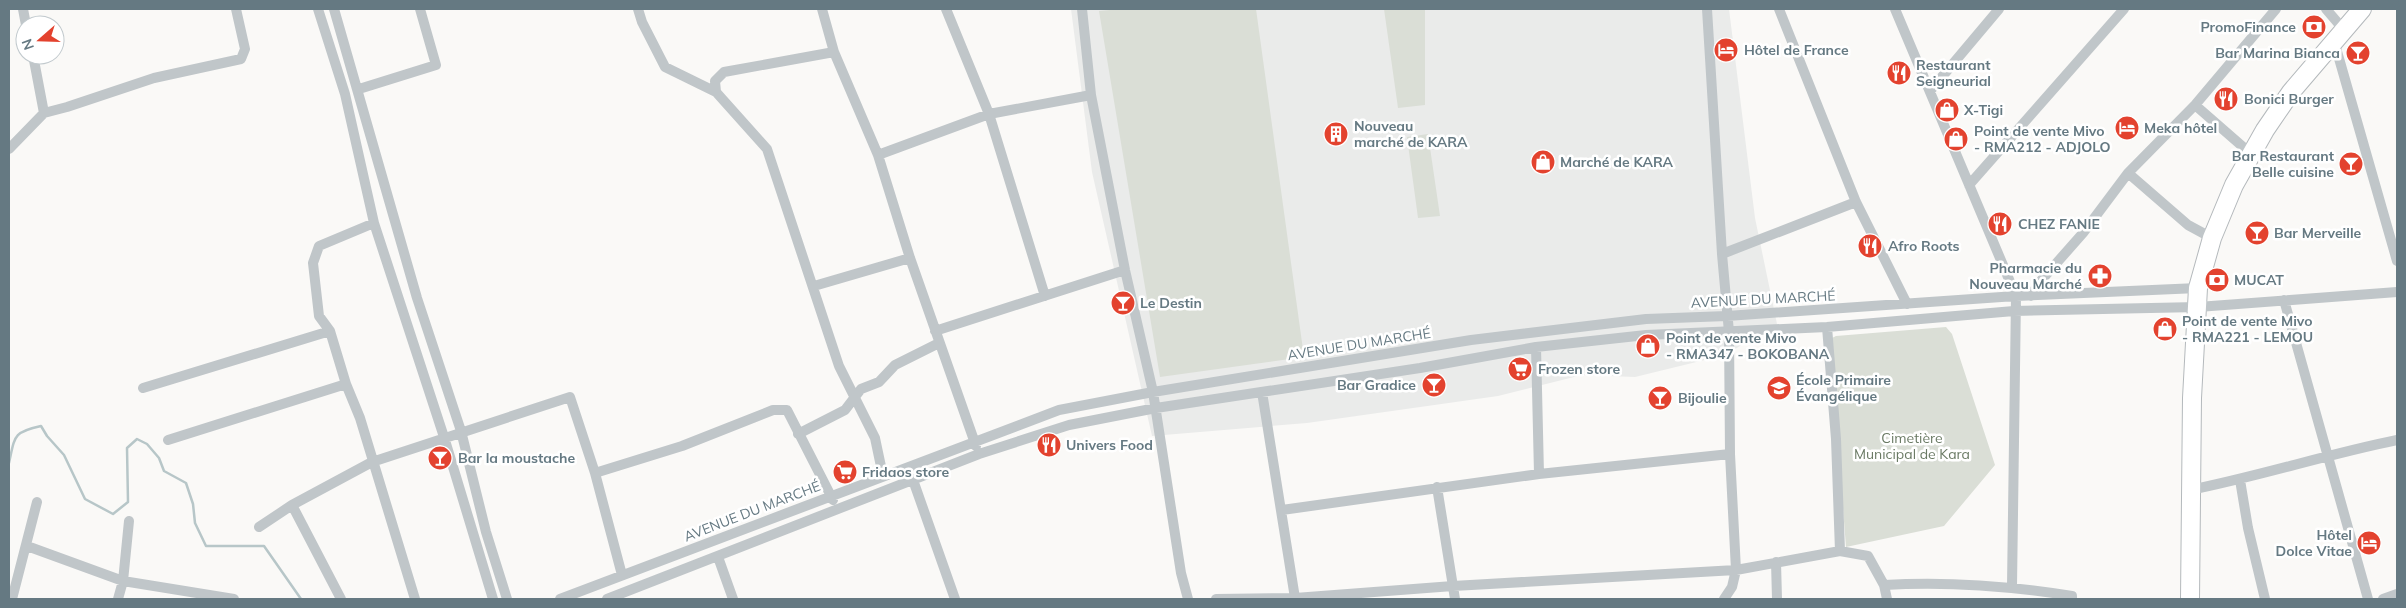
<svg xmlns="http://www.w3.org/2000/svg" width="2406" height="608" font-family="Mulish,sans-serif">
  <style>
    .built { fill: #eaebea }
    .green { fill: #daded6 }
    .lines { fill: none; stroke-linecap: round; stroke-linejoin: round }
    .stream { stroke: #b7c6c8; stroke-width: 2.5 }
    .highway-casing { stroke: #b4b9bc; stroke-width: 20 }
    .street { stroke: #c0c6c9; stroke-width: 10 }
    .highway { stroke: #fff; stroke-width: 18 }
    .labels { text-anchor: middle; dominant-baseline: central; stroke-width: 5; stroke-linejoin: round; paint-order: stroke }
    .poi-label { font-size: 14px; font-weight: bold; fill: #657982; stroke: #fff; text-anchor: start }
    .street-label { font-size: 14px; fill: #657982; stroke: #fff }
    .park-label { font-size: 14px; fill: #6a7a64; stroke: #fff }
  </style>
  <rect width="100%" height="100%" fill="#faf9f7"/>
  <path class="built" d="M 1071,9 L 1729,9 L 1755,218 L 1777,324 L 1725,355 L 1635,377 L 1582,375 L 1498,396 L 1307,423 L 1152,436 L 1092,172 Z"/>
  <path class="green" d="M 1121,9 L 1256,9 L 1304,357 L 1160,377 L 1099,11 Z
    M 1384,9 L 1425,9 L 1425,105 L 1398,108 Z
    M 1428,134 L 1440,216 L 1418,218 L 1407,137 Z
    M 1946,327 L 1952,334 L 1995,465 L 1944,526 L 1846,547 L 1830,339 L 1836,336 Z"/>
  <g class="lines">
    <path class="stream" d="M 9,463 C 15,436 13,432 41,426 L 47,436 L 64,455 L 85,499 L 113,514 L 128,502 L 127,448 L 137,439 L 147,444 L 159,458 L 164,471 L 186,483 L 193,504 L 195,523 L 206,546 L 264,546 L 301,599"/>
    <defs>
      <path id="highway" d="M 2190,599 L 2192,398 L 2198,288 L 2212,238 L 2234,185 L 2265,130 L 2291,92 L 2362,9"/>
    </defs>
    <use href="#highway" class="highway-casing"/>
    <path class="street" d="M 23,9 L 26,25
      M 318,9 L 345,94 L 374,223 L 444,437 L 493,599
      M 334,9 L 417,298 L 461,431 L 486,532 L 507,599
      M 638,9 L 642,22 L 665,67 L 716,92
      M 822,9 L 834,52 L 878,155 L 910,258 L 976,446
      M 946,9 L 989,114 L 1045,296
      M 1082,9 L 1091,95 L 1125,270 L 1153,392 L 1181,573 L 1188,599
      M 1707,9 L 1722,254 L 1729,332 L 1730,454 L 1736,570 L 1732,587 L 1724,599
      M 1779,9 L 1856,202 L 1907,304
      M 1895,9 L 2016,296 L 2012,586
      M 2326,9 L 2344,30
      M 2334,41 L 2397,261
      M 834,52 L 724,72 L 715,81 L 716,92 L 767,149 L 839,366 L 875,438 L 883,476
      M 33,55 L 44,113
      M 359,89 L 436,65 L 420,9
      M 1930,91 L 1999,9
      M 2195,105 L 2250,153
      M 9,149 L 44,113 L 67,107 L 154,78 L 241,59 L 245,49 L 236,9
      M 878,155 L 989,114 L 1091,95
      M 2128,173 L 2188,225 L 2212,238
      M 1969,185 L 2124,9
      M 374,223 L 319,246 L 313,263 L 319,316 L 330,331 L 346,384 L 360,418 L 415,599
      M 1722,254 L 1856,202
      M 814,286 L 910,258
      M 2031,296 L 2038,284 L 2083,233 L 2128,173 L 2195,105 L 2276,9
      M 2284,300 L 2368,599
      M 1827,327 L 1836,439 L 1840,551 L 1868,556 L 1884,585 L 1887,599
      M 935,331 L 1125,270
      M 1536,347 L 1539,474
      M 143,388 L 330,331
      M 1262,392 L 1295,598
      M 798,434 L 845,410 L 861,389 L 879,382 L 895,365 L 939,343
      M 168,440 L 346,384
      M 595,473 L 682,446 L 773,410 L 787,410 L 833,500
      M 913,480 L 955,599
      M 2240,480 L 2248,528 L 2265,599
      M 1437,487 L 1455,599
      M 2190,490 C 2260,476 2328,454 2397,440
      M 292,505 L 341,599
      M 1282,510 L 1539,474 L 1730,454
      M 259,527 L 292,505 L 372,462 L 570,397 L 595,473 L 622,575
      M 27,546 L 123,581 L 234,599
      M 718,557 L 733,599
      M 1776,562 L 1777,599
      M 1884,585 C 1948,581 2010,586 2072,596 L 2072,599
      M 12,599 L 37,502
      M 118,599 L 123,581 L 129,521
      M 560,599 L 1059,410 L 1153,392 L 1471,340 L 1646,319 L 1727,316 L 2016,296 L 2198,288
      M 607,599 L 979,454 L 1069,425 L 1156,408 L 1420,368 L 1536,347 L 1646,335 L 1827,327 L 2014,311 L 2198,307 L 2397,292
      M 1216,599 L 1295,598 L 1453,586 L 1736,570 L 1840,551
      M 2383,599 L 2397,594"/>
    <use href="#highway" class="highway"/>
  </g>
  <defs>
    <symbol id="bank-disc" viewBox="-11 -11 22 22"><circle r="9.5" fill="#e3422e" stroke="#fff"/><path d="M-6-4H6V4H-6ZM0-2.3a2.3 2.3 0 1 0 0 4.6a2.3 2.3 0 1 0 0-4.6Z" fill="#fff"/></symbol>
    <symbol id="hotel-disc" viewBox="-11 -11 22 22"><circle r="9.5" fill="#e3422e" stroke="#fff"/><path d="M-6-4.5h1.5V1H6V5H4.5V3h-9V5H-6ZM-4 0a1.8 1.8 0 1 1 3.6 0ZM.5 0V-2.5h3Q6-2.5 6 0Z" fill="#fff"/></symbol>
    <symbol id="bar-disc" viewBox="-11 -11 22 22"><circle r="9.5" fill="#e3422e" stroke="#fff"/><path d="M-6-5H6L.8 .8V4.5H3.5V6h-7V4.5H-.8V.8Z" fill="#fff"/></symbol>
    <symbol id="restaurant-disc" viewBox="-11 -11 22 22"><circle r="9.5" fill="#e3422e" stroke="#fff"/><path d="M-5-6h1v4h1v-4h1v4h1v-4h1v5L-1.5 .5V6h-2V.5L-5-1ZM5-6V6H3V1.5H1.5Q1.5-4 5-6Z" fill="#fff"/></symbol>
    <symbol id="shop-disc" viewBox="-11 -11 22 22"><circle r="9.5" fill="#e3422e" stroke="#fff"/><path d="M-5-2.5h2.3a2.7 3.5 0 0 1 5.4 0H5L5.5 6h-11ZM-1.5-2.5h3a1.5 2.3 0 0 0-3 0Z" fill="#fff"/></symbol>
    <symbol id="building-disc" viewBox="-11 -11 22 22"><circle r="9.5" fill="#e3422e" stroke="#fff"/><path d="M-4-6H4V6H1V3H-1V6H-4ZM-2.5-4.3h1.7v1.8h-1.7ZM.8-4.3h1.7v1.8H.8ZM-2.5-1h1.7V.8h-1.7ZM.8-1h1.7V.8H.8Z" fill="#fff"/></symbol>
    <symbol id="pharmacy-disc" viewBox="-11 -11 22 22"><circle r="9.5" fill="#e3422e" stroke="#fff"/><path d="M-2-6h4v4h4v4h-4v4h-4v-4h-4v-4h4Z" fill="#fff"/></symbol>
    <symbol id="supermarket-disc" viewBox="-11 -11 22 22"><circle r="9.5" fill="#e3422e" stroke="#fff"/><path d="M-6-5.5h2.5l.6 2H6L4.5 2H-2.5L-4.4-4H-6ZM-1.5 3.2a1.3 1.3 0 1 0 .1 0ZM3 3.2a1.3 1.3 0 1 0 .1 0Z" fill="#fff"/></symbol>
    <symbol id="school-disc" viewBox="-11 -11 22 22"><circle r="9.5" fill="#e3422e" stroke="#fff"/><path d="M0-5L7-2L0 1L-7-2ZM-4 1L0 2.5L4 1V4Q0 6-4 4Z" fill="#fff"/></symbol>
  </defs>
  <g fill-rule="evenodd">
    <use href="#bank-disc" x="2300" y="13" width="28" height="28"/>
    <use href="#hotel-disc" x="1712" y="36" width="28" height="28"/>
    <use href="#bar-disc" x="2344" y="39" width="28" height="28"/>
    <use href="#restaurant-disc" x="1885" y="59" width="28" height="28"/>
    <use href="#restaurant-disc" x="2212" y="85" width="28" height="28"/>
    <use href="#shop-disc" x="1933" y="96" width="28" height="28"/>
    <use href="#hotel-disc" x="2113" y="114" width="28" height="28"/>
    <use href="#building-disc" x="1322" y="120" width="28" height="28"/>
    <use href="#shop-disc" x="1942" y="125" width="28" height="28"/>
    <use href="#shop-disc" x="1529" y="148" width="28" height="28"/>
    <use href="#bar-disc" x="2337" y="150" width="28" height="28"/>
    <use href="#restaurant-disc" x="1986" y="210" width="28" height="28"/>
    <use href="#bar-disc" x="2243" y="219" width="28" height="28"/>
    <use href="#restaurant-disc" x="1856" y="232" width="28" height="28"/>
    <use href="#pharmacy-disc" x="2086" y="262" width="28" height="28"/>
    <use href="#bank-disc" x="2203" y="266" width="28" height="28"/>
    <use href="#bar-disc" x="1109" y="289" width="28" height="28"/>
    <use href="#shop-disc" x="2151" y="315" width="28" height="28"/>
    <use href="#shop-disc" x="1634" y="332" width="28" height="28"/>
    <use href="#supermarket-disc" x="1506" y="355" width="28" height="28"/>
    <use href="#bar-disc" x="1420" y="371" width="28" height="28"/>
    <use href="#school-disc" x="1765" y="374" width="28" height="28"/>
    <use href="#bar-disc" x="1646" y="384" width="28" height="28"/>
    <use href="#restaurant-disc" x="1035" y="431" width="28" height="28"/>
    <use href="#bar-disc" x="426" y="444" width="28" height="28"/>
    <use href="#supermarket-disc" x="831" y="458" width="28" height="28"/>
    <use href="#hotel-disc" x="2355" y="529" width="28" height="28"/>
  </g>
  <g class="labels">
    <g class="poi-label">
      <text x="2296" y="27" text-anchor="end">PromoFinance</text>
      <text x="1744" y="50">Hôtel de France</text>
      <text x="2340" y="53" text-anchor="end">Bar Marina Bianca</text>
      <text x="1916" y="65">Restaurant<tspan x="1916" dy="16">Seigneurial</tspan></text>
      <text x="2244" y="99">Bonici Burger</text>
      <text x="1964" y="110">X-Tigi</text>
      <text x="1354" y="126">Nouveau<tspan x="1354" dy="16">marché de KARA</tspan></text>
      <text x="2144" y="128">Meka hôtel</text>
      <text x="1974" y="131">Point de vente Mivo<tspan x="1974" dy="16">- RMA212 - ADJOLO</tspan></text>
      <text x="2334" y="156" text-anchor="end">Bar Restaurant<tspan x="2334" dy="16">Belle cuisine</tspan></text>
      <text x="1560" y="162">Marché de KARA</text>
      <text x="2018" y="224">CHEZ FANIE</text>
      <text x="2274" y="233">Bar Merveille</text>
      <text x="1888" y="246">Afro Roots</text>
      <text x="2082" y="268" text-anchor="end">Pharmacie du<tspan x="2082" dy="16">Nouveau Marché</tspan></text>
      <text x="2234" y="280">MUCAT</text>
      <text x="1140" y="303">Le Destin</text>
      <text x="2182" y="321">Point de vente Mivo<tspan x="2182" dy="16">- RMA221 - LEMOU</tspan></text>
      <text x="1666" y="338">Point de vente Mivo<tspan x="1666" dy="16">- RMA347 - BOKOBANA</tspan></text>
      <text x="1538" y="369">Frozen store</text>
      <text x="1796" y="380">École Primaire<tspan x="1796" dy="16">Évangélique</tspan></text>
      <text x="1416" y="385" text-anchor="end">Bar Gradice</text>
      <text x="1678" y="398">Bijoulie</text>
      <text x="1066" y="445">Univers Food</text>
      <text x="458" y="458">Bar la moustache</text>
      <text x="862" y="472">Fridaos store</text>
      <text x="2352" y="535" text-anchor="end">Hôtel<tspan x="2352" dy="16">Dolce Vitae</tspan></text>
    </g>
    <g class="street-label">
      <text transform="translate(1763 299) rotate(-3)">AVENUE DU MARCHÉ</text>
      <text transform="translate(1359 344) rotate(-9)">AVENUE DU MARCHÉ</text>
      <text transform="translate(752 511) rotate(-21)">AVENUE DU MARCHÉ</text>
    </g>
    <g class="park-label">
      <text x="1912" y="438">Cimetière<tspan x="1912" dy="16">Municipal de Kara</tspan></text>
    </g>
  </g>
  <rect width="2406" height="608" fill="none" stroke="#657982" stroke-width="20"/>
  <g transform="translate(40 40) rotate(250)"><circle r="24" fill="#ffffff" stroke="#c1c9cd"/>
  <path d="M0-4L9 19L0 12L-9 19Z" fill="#e3422e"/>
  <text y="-8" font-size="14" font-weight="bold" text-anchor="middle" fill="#657982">N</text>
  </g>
</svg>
